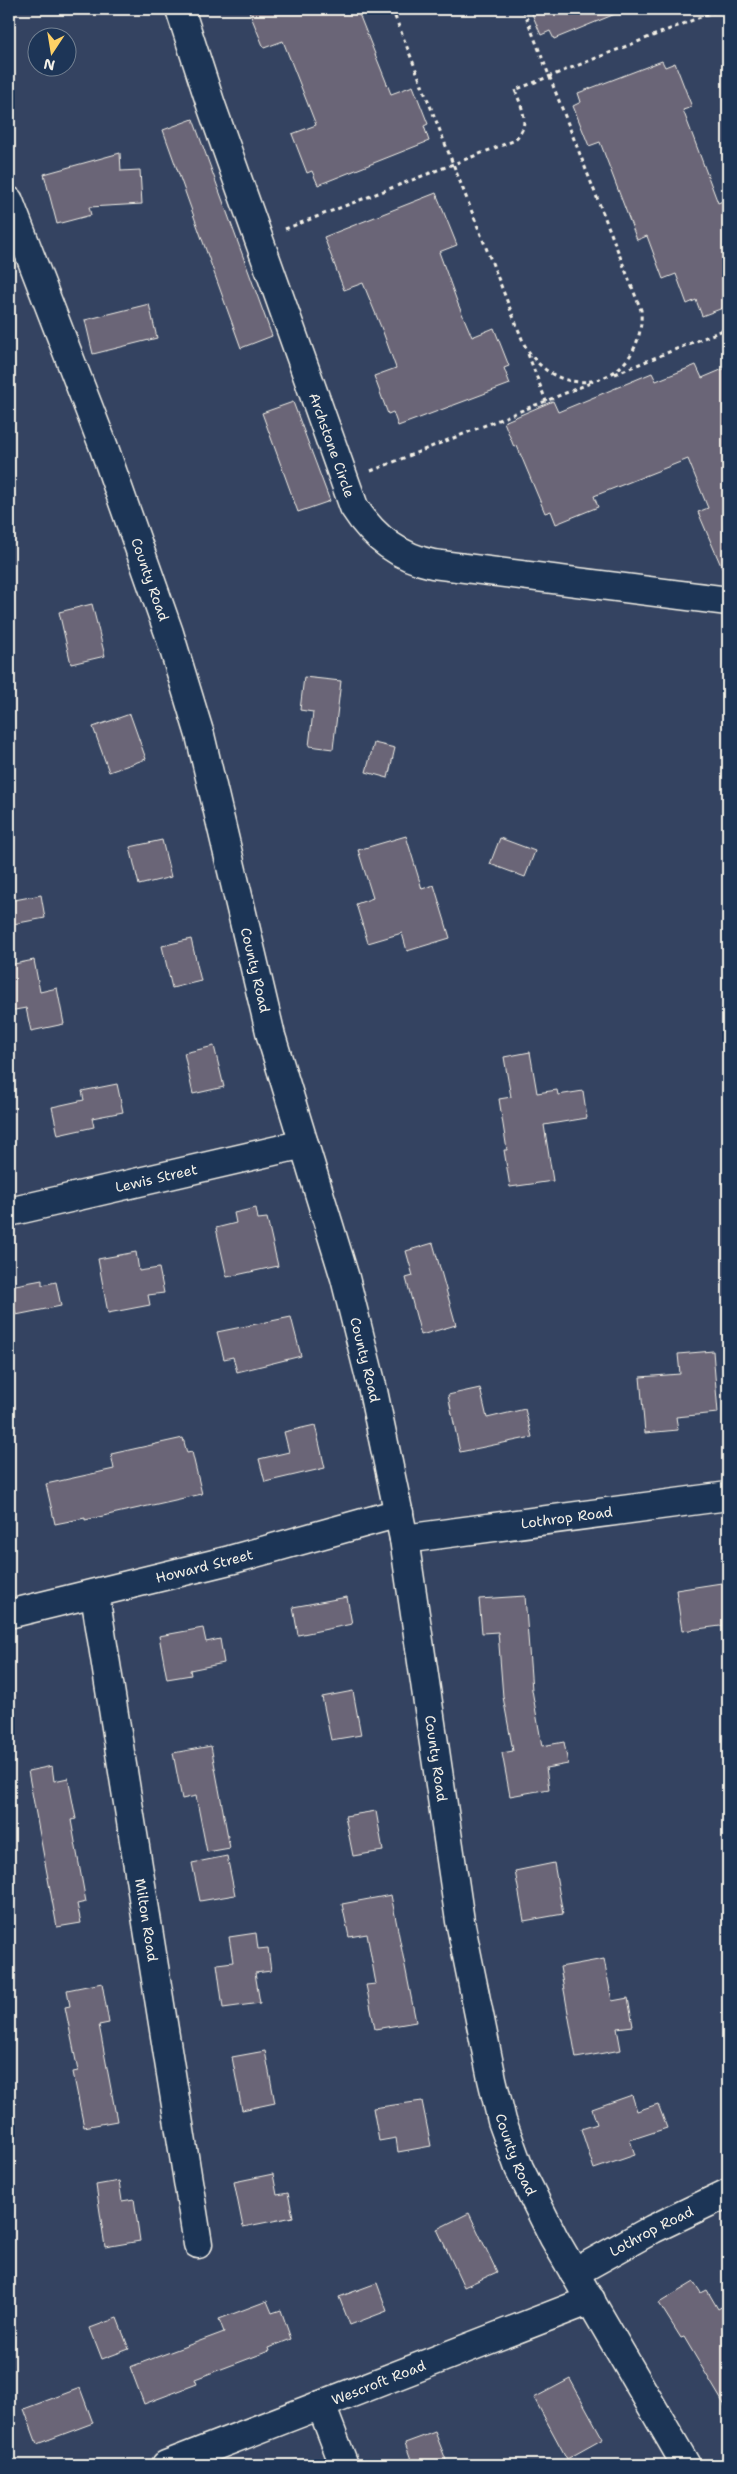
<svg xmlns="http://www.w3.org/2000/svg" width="737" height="2474" font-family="'Shantell Sans',sans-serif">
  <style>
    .building { fill: #6a6577; stroke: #f4f1e8 }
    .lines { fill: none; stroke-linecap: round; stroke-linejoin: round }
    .minor-casing { stroke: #f4f1e8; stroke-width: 31 }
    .path { stroke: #f4f1e8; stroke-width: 3; stroke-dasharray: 4 4; stroke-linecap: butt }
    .minor { stroke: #1d3557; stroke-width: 28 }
    .labels { text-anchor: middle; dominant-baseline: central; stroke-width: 4.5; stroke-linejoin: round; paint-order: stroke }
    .street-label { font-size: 14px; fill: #f4f1e8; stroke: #1d3557 }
  </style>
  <rect width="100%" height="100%" fill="#344361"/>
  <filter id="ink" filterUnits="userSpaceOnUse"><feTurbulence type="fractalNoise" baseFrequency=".02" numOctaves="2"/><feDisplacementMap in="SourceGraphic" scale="10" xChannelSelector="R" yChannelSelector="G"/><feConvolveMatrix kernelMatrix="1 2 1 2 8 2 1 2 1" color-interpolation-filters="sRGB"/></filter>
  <g filter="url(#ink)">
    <path class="building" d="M 248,9 L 357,9 L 391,94 L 413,86 L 428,124 L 424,126 L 429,141 L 318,185 L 312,171 L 307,173 L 292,134 L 316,125 L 283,41 L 264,48 Z
      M 530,9 L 625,9 L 625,10 L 554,39 L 550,31 L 541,35 Z
      M 662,61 L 665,67 L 675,63 L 692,107 L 683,110 L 718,203 L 728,199 L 728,306 L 702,316 L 696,300 L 687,304 L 676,274 L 663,279 L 647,236 L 637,240 L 600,142 L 589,146 L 573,106 L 581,102 L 578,93 Z
      M 193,119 L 272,336 L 241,348 L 163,130 Z
      M 120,153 L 121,171 L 140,170 L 142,204 L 89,207 L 91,215 L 57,224 L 44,174 Z
      M 436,193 L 457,245 L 439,252 L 458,304 L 472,337 L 494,328 L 509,366 L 504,368 L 510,384 L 398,426 L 393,412 L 388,414 L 374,376 L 396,368 L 383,332 L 363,283 L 344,290 L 324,237 Z
      M 149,304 L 157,338 L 93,354 L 85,320 Z
      M 696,365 L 702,378 L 728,367 L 728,582 L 698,512 L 708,508 L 688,459 L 594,496 L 598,507 L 556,524 L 551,511 L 545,513 L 517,446 L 514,447 L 504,422 L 553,401 L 558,412 L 652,373 L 656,381 Z
      M 293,402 L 330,501 L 298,512 L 262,413 Z
      M 92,604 L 105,656 L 71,664 L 59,612 Z
      M 304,677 L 341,681 L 333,749 L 309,746 L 313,712 L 300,710 Z
      M 130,714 L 146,759 L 109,772 L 93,727 Z
      M 374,743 L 395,748 L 388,778 L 366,772 Z
      M 406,836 L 422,889 L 434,885 L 450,938 L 407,951 L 402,933 L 368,943 L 356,904 L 373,898 L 358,850 Z
      M 500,838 L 535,851 L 525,877 L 490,864 Z
      M 162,840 L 171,877 L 139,885 L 130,847 Z
      M 41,895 L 45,918 L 13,924 L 9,901 Z
      M 191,939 L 201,981 L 172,988 L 162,946 Z
      M 34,960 L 40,992 L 57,988 L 64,1024 L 31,1031 L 26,1008 L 9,1011 L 9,965 Z
      M 214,1046 L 224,1087 L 193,1094 L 184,1053 Z
      M 530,1052 L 537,1093 L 557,1090 L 558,1095 L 583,1091 L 587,1118 L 544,1125 L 553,1181 L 510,1187 L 504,1150 L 507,1150 L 499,1099 L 511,1097 L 504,1057 Z
      M 117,1084 L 123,1112 L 92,1118 L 94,1127 L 58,1135 L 52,1107 L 84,1100 L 82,1091 Z
      M 256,1208 L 258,1219 L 267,1218 L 278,1266 L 227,1277 L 216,1228 L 236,1223 L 234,1213 Z
      M 433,1243 L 456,1325 L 421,1335 L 406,1278 L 413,1276 L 406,1251 Z
      M 136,1252 L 139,1271 L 159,1268 L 164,1293 L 148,1295 L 150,1305 L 108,1313 L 98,1259 Z
      M 42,1280 L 42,1285 L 56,1282 L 61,1306 L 16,1315 L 10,1286 Z
      M 291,1317 L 301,1356 L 237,1372 L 233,1357 L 224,1359 L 217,1332 Z
      M 713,1351 L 718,1413 L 676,1417 L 678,1430 L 645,1433 L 640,1377 L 680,1374 L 678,1354 Z
      M 480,1388 L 487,1418 L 525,1409 L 532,1437 L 460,1452 L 448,1395 Z
      M 315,1425 L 325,1468 L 265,1482 L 259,1459 L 289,1452 L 284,1432 Z
      M 183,1438 L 187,1453 L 192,1452 L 202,1494 L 85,1520 L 85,1518 L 55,1524 L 46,1484 L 114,1469 L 111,1454 Z
      M 728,1582 L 728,1625 L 682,1631 L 676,1590 Z
      M 525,1596 L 532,1690 L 542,1746 L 564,1742 L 568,1764 L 546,1768 L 549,1789 L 510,1796 L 502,1753 L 513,1751 L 503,1697 L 498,1632 L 482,1633 L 479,1599 Z
      M 347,1597 L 352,1624 L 298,1635 L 293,1607 Z
      M 203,1628 L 206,1642 L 220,1639 L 224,1663 L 190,1670 L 191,1675 L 167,1679 L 159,1636 Z
      M 353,1691 L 361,1735 L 331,1740 L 322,1697 Z
      M 211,1746 L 230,1848 L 207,1852 L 196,1796 L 182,1799 L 173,1753 Z
      M 52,1766 L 54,1781 L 68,1778 L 76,1819 L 71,1820 L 86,1902 L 77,1904 L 81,1923 L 57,1927 L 28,1771 Z
      M 376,1811 L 383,1851 L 353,1856 L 345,1816 Z
      M 227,1856 L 235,1895 L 200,1901 L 192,1863 Z
      M 554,1863 L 563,1914 L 524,1921 L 515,1871 Z
      M 391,1895 L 416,2022 L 375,2029 L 366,1985 L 376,1984 L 367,1934 L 349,1937 L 342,1904 Z
      M 256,1933 L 258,1949 L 268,1948 L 271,1971 L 255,1973 L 260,2003 L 223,2008 L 217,1964 L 233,1962 L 229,1937 Z
      M 604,1959 L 612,2001 L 628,1998 L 633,2026 L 617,2028 L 621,2050 L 576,2058 L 560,1967 Z
      M 102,1983 L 109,2023 L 99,2025 L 117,2121 L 84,2127 L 73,2072 L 78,2071 L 65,2007 L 70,2006 L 67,1990 Z
      M 265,2051 L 275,2103 L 242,2110 L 232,2057 Z
      M 632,2095 L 637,2111 L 658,2104 L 667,2128 L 630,2140 L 635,2155 L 594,2169 L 581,2129 L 597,2124 L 592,2109 Z
      M 422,2101 L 431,2146 L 398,2152 L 396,2138 L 379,2141 L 373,2108 Z
      M 273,2174 L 277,2195 L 288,2193 L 293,2217 L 243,2227 L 234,2182 Z
      M 119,2181 L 122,2201 L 134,2199 L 140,2241 L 105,2247 L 96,2185 Z
      M 469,2213 L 497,2272 L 464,2287 L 437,2229 Z
      M 694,2282 L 701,2293 L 707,2290 L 718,2309 L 728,2303 L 728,2411 L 684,2337 L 681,2338 L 659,2303 Z
      M 377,2283 L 387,2311 L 350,2325 L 339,2297 Z
      M 267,2301 L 272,2313 L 281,2310 L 291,2339 L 268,2348 L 269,2351 L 195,2379 L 197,2384 L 144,2404 L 130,2367 L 224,2332 L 219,2319 Z
      M 117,2318 L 129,2349 L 102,2359 L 90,2328 Z
      M 570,2379 L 603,2439 L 567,2459 L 534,2398 Z
      M 80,2388 L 93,2423 L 37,2444 L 24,2409 Z
      M 435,2432 L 448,2465 L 413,2465 L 405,2443 Z"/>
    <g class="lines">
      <defs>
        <g id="minor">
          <path id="s1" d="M 180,9 L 211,105 L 354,507 C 373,537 399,557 433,564 L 728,601"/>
          <path id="s2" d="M 9,201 L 103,445 L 169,633 L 200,735 L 271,1036 L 345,1278 L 372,1386 L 404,1539 L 460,1921 L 492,2079 L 502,2121 L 519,2168 L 554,2238 L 686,2465"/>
          <path id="s3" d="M 9,1212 L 304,1144"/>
          <path id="s4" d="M 404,1539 L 728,1496"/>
          <path id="s5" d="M 95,1595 L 198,2244"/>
          <path id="s6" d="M 9,1614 L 230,1560 L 399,1513"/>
          <path id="s7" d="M 574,2273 L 653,2229 L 728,2193"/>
          <path d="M 321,2405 L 344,2465"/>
          <path id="s8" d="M 166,2465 L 591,2300"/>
        </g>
      </defs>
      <use href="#minor" class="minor-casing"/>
      <path class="path" d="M 392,9 L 524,344 C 560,410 646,384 641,310 L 523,9
        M 285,229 L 513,141 C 532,126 522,108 515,90 L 721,9
        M 528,354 L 546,401
        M 615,374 L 728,328
        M 371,471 L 593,382"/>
      <use href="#minor" class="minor"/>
    </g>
  </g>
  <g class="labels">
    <g class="street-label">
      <text stroke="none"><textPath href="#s1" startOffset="462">Archstone Circle</textPath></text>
      <text stroke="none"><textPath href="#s2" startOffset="404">County Road</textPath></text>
      <text stroke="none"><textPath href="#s2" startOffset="809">County Road</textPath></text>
      <text stroke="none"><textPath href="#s3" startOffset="151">Lewis Street</textPath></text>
      <text stroke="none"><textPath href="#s2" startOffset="1214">County Road</textPath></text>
      <text stroke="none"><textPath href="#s4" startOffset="164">Lothrop Road</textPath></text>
      <text stroke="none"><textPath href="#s6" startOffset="201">Howard Street</textPath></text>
      <text stroke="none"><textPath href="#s2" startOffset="1619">County Road</textPath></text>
      <text stroke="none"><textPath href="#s5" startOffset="329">Milton Road</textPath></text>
      <text stroke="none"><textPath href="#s2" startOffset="2024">County Road</textPath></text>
      <text stroke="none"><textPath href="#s7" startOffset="88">Lothrop Road</textPath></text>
      <text stroke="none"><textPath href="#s8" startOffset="228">Wescroft Road</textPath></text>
    </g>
  </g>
  <rect width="737" height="2474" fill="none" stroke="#1d3557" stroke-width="30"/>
  <rect x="15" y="15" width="707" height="2444" fill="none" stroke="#f4f1e8" stroke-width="2" filter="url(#ink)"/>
  <g transform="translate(52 52) rotate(192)"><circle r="24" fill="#1d3557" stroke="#738091"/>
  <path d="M0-4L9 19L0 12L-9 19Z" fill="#ffd166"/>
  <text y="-8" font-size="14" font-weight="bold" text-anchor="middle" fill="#f4f1e8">N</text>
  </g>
</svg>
